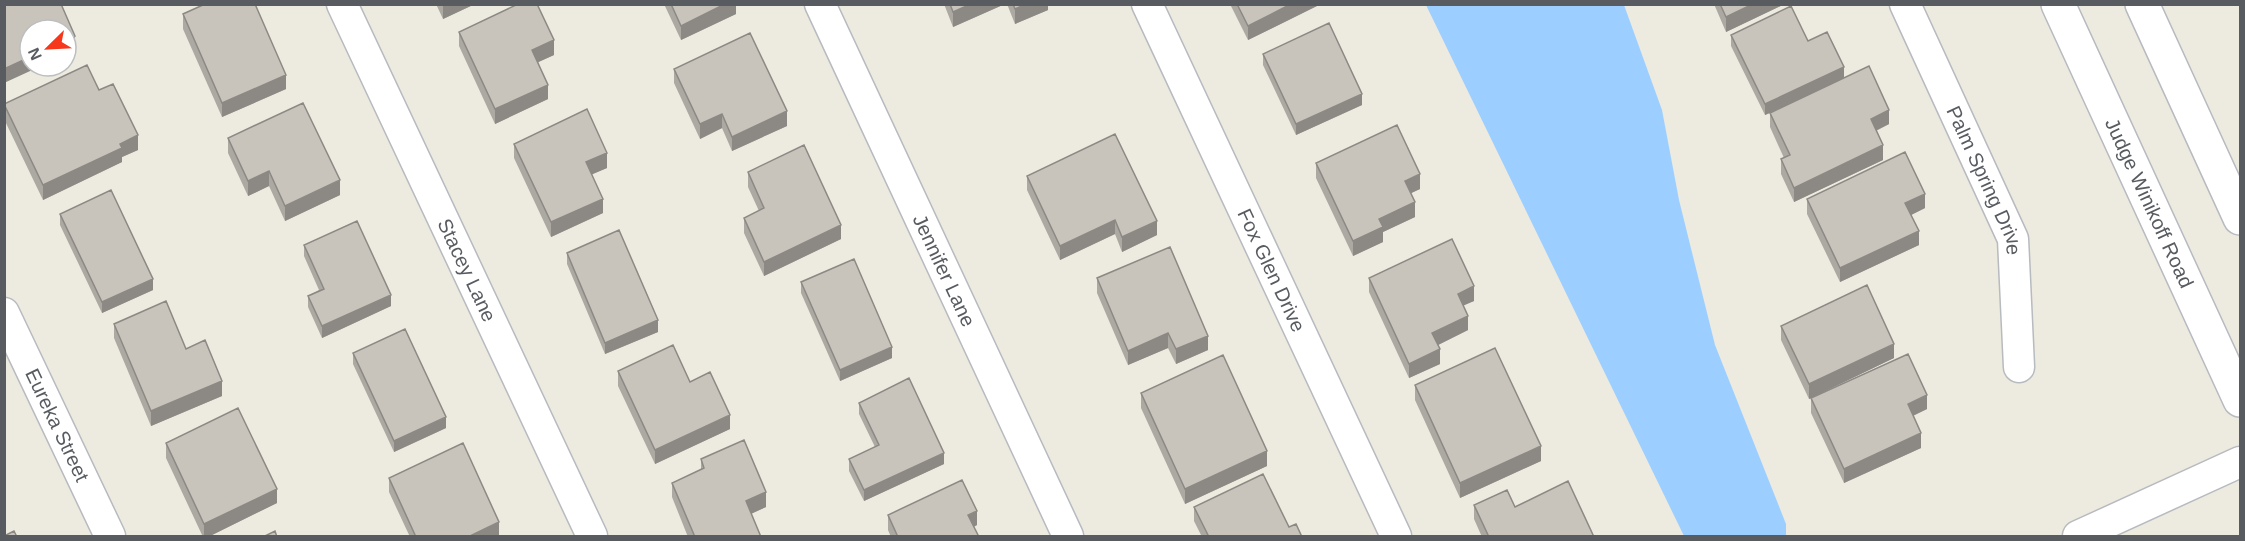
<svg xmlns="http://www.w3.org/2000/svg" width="2245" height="541" font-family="Helvetica,sans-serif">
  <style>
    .water { fill: #9ccfff }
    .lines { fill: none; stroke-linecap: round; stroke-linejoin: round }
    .minor-casing { stroke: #b7babf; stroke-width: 33 }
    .tertiary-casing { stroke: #b7babf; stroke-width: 36 }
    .minor { stroke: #fff; stroke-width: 30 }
    .tertiary { stroke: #fff; stroke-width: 33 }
    .wall { fill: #aca9a2 }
    .shaded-wall { fill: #8c8984 }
    .building { fill: #c8c4bc; stroke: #8c8984; stroke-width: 1.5 }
    .labels { text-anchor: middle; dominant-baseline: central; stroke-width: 4.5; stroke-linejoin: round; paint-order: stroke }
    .street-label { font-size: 20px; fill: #585c61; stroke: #fff }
  </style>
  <rect width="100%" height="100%" fill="#edeadf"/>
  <path class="water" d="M 1426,5 L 1624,5 L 1662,110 L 1679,200 L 1715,345 L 1786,524 L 1786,536 L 1684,536 Z"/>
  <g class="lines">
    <defs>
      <g id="minor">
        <path id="s1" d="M 342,4 L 592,536"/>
        <path id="s2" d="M 820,4 L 1068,536"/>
        <path id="s3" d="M 1147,4 L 1396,536"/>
        <path id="s4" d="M 1905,4 L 2013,239 L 2019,367"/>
        <path id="s5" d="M 4,313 L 110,536"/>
        <path d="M 2078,536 L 2240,462"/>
      </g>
      <g id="tertiary">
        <path id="s6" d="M 2058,4 L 2240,400"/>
        <path d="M 2142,4 L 2240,218"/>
      </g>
    </defs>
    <use href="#minor" class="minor-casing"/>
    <use href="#tertiary" class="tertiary-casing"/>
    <use href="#minor" class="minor"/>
    <use href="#tertiary" class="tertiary"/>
  </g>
  <path class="wall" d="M 436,4 L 475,4 L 443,19 Z
    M 664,4 L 736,4 L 736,14 L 681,40 Z
    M 944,4 L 1005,4 L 953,27 Z
    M 1007,4 L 1048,4 L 1048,10 L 1015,24 Z
    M 1230,4 L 1321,4 L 1248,40 Z
    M 1714,4 L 1785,4 L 1726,32 Z
    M 183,14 L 286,89 L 222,117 L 183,29 Z
    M 459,32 L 554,55 L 538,62 L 548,99 L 495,124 L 459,46 Z
    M 1731,35 L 1808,41 L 1889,124 L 1876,131 L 1883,160 L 1794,202 L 1781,174 L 1781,159 L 1784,158 L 1770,127 L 1770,113 L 1765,115 L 1731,46 Z
    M 1263,54 L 1362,105 L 1296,135 L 1263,65 Z
    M 674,69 L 787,126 L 732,151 L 722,128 L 700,139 L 674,83 Z
    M 99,90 L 138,150 L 122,157 L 122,162 L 43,200 L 4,119 L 4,104 Z
    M 228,138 L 340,195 L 285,221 L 269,186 L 248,196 L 228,153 Z
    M 514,144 L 607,168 L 592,174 L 603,213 L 551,237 L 514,158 Z
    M 1316,163 L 1420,189 L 1411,193 L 1415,217 L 1383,232 L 1383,242 L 1353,256 L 1316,178 Z
    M 748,172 L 841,239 L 764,276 L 744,233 L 744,218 L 759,211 L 748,187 Z
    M 1027,176 L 1157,235 L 1122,252 L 1115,234 L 1060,260 L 1027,190 Z
    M 1807,199 L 1925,208 L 1911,215 L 1919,245 L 1840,282 L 1807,214 Z
    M 60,214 L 153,290 L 102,313 L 60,225 Z
    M 304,245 L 391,306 L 322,338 L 308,307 L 308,296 L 319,290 L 304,256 Z
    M 567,253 L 658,332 L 605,354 L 567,264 Z
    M 1097,278 L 1208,350 L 1176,364 L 1168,348 L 1128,365 L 1097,293 Z
    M 1369,278 L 1474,301 L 1463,305 L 1468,330 L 1438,345 L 1440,364 L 1409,378 L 1369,292 Z
    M 801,282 L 892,358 L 840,381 L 801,293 Z
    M 114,324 L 186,349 L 222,396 L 151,426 L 114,338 Z
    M 1781,326 L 1894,358 L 1809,399 L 1781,340 Z
    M 353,353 L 446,428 L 394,452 L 353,364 Z
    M 618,371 L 690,382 L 730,429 L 655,464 L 618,386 Z
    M 1415,385 L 1541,461 L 1460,498 L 1415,400 Z
    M 1141,393 L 1267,466 L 1185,504 L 1141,408 Z
    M 1811,398 L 1927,409 L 1913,416 L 1921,448 L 1844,483 L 1811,413 Z
    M 859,403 L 944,464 L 864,501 L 849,471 L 849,459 L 875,447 L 859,414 Z
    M 166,443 L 277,503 L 208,537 L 203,537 L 166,458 Z
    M 701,459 L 766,507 L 751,514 L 761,537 L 688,537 L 672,497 L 672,483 L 701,470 Z
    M 389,478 L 499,536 L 410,537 L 389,492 Z
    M 1474,505 L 1515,507 L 1594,537 L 1482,537 L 1474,519 Z
    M 1194,507 L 1289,527 L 1302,537 L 1202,537 L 1194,521 Z
    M 888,515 L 977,525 L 974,527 L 979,537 L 891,537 L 888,530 Z"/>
  <path class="shaded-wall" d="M 444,4 L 475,4 L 443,19 L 443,5 Z
    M 725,4 L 736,4 L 736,14 L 681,40 L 681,26 Z
    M 971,4 L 1005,4 L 953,27 L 953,12 Z
    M 1026,4 L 1048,4 L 1048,10 L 1015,24 L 1015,9 Z
    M 1291,4 L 1321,4 L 1248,40 L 1248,26 Z
    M 1753,4 L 1785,4 L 1726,32 L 1726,17 Z
    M 75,36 L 75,50 L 66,55 L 66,40 Z
    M 554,40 L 554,55 L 532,65 L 532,50 Z
    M 30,57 L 30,66 L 41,66 L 4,83 L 4,69 Z
    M 1844,67 L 1844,78 L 1765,115 L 1765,104 Z
    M 286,75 L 286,89 L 222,117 L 222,103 Z
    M 548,85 L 548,99 L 495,124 L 495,109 Z
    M 1362,94 L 1362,105 L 1296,135 L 1296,124 Z
    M 1889,110 L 1889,124 L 1871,133 L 1871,119 Z
    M 787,111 L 787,126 L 732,151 L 732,137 Z
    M 722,114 L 722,128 L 700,139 L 700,124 Z
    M 138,135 L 138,150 L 122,157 L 122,162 L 43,200 L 43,185 Z
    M 1883,145 L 1883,160 L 1794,202 L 1794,188 Z
    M 607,153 L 607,168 L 586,177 L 586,162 Z
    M 269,171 L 269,186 L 248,196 L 248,181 Z
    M 1420,174 L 1420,189 L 1405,196 L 1405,181 Z
    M 340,180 L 340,195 L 285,221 L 285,206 Z
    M 1925,194 L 1925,208 L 1905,218 L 1905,203 Z
    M 603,199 L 603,213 L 551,237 L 551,222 Z
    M 1415,202 L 1415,217 L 1383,232 L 1383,242 L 1353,256 L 1353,241 L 1379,219 Z
    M 1115,220 L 1115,234 L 1060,260 L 1060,246 Z
    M 1157,221 L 1157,235 L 1122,252 L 1122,237 Z
    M 841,225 L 841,239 L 764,276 L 764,262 Z
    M 1919,231 L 1919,245 L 1840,282 L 1840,268 Z
    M 153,279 L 153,290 L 102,313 L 102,302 Z
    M 1474,286 L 1474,301 L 1458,308 L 1458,294 Z
    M 391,295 L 391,306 L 322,338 L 322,326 Z
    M 1468,316 L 1468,330 L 1432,348 L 1432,333 Z
    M 658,320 L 658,332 L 605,354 L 605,343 Z
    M 1168,333 L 1168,348 L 1128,365 L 1128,351 Z
    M 1208,336 L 1208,350 L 1176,364 L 1176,349 Z
    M 1894,344 L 1894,358 L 1809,399 L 1809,384 Z
    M 892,347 L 892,358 L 840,381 L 840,370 Z
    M 1440,349 L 1440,364 L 1409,378 L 1409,364 Z
    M 222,381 L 222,396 L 151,426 L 151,411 Z
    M 1927,395 L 1927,409 L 1908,418 L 1908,404 Z
    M 730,415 L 730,429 L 655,464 L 655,450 Z
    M 446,417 L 446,428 L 394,452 L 394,441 Z
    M 1921,433 L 1921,448 L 1844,483 L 1844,469 Z
    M 1541,446 L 1541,461 L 1460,498 L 1460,483 Z
    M 1267,451 L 1267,466 L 1185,504 L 1185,489 Z
    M 944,453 L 944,464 L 864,501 L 864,490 Z
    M 277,489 L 277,503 L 208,537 L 204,537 L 204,524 Z
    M 766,492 L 766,507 L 746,516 L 746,501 Z
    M 977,511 L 977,525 L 968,529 L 968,515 Z
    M 499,522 L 499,537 L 468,537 Z"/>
  <path class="building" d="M 4,4 L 61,4 L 75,36 L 66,40 L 66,30 L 30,30 L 30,57 L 4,69 Z
    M 205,4 L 255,4 L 286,75 L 222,103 L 183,14 Z
    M 518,4 L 537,4 L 554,40 L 532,50 L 548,85 L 495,109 L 459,32 Z
    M 671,4 L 725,4 L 681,26 Z
    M 950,4 L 971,4 L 953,12 Z
    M 1013,4 L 1026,4 L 1015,9 Z
    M 1237,4 L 1291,4 L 1248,26 Z
    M 1720,4 L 1753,4 L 1726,17 Z
    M 1791,6 L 1808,41 L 1827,32 L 1844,67 L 1765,104 L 1731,35 Z
    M 1329,23 L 1362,94 L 1296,124 L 1263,54 Z
    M 750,33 L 787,111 L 732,137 L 722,114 L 700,124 L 674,69 Z
    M 87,65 L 99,90 L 113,84 L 138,135 L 120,144 L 122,148 L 43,185 L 4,104 Z
    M 1869,66 L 1889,110 L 1871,119 L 1883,145 L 1794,188 L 1781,159 L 1790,155 L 1770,113 Z
    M 303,103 L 340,180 L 285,206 L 269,171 L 248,181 L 228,138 Z
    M 587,109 L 607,153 L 586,162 L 603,199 L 551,222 L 514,144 Z
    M 1397,125 L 1420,174 L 1405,181 L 1415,202 L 1379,219 L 1383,227 L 1353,241 L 1316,163 Z
    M 1115,134 L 1157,221 L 1122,237 L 1115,220 L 1060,246 L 1027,176 Z
    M 804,145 L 841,225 L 764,262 L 744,218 L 764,208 L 748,172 Z
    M 1905,152 L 1925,194 L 1905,203 L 1919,231 L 1840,268 L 1807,199 Z
    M 111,190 L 153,279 L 102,302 L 60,214 Z
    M 357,221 L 391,295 L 322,326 L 308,296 L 324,289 L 304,245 Z
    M 619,230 L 658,320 L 605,343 L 567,253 Z
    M 1452,239 L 1474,286 L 1458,294 L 1468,316 L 1432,333 L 1440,349 L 1409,364 L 1369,278 Z
    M 1170,247 L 1208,336 L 1176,349 L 1168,333 L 1128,351 L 1097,278 Z
    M 854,259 L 892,347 L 840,370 L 801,282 Z
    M 1867,285 L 1894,344 L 1809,384 L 1781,326 Z
    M 166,301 L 186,349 L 205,340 L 222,381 L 151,411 L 114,324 Z
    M 405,329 L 446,417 L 394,441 L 353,353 Z
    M 673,345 L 690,382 L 710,372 L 730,415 L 655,450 L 618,371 Z
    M 1495,348 L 1541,446 L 1460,483 L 1415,385 Z
    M 1908,354 L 1927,395 L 1908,404 L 1921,433 L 1844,469 L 1811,398 Z
    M 1223,355 L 1267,451 L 1185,489 L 1141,393 Z
    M 909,378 L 944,453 L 864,490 L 849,459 L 879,445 L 859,403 Z
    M 238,408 L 277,489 L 204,524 L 166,443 Z
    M 744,440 L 766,492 L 746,501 L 761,537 L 695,537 L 672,483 L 704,468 L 701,459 Z
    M 463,443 L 499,522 L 468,537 L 416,537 L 389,478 Z
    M 1263,474 L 1289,527 L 1296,524 L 1302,537 L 1209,537 L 1194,507 Z
    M 962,480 L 977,511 L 968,515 L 979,537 L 898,537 L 888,515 Z
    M 1568,481 L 1594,537 L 1489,537 L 1474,505 L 1507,490 L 1515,507 Z
    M 14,531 L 17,537 L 4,537 L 4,536 Z
    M 275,531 L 277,537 L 263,537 Z"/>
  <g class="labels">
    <g class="street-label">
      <text stroke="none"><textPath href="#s4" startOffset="194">Palm Spring Drive</textPath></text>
      <text stroke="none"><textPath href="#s6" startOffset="219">Judge Winikoff Road</textPath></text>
      <text stroke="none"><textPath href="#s1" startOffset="294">Stacey Lane</textPath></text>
      <text stroke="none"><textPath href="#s2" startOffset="294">Jennifer Lane</textPath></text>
      <text stroke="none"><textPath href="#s3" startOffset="294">Fox Glen Drive</textPath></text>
      <text stroke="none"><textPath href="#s5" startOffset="124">Eureka Street</textPath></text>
    </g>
  </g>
  <rect width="2245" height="541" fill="none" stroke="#585c61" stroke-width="12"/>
  <g transform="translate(48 48) rotate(246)"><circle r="28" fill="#ffffff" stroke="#bcbec0" stroke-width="1.5"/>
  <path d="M0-4.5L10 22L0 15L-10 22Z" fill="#f6371c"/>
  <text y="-9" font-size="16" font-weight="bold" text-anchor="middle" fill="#585c61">N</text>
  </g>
</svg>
